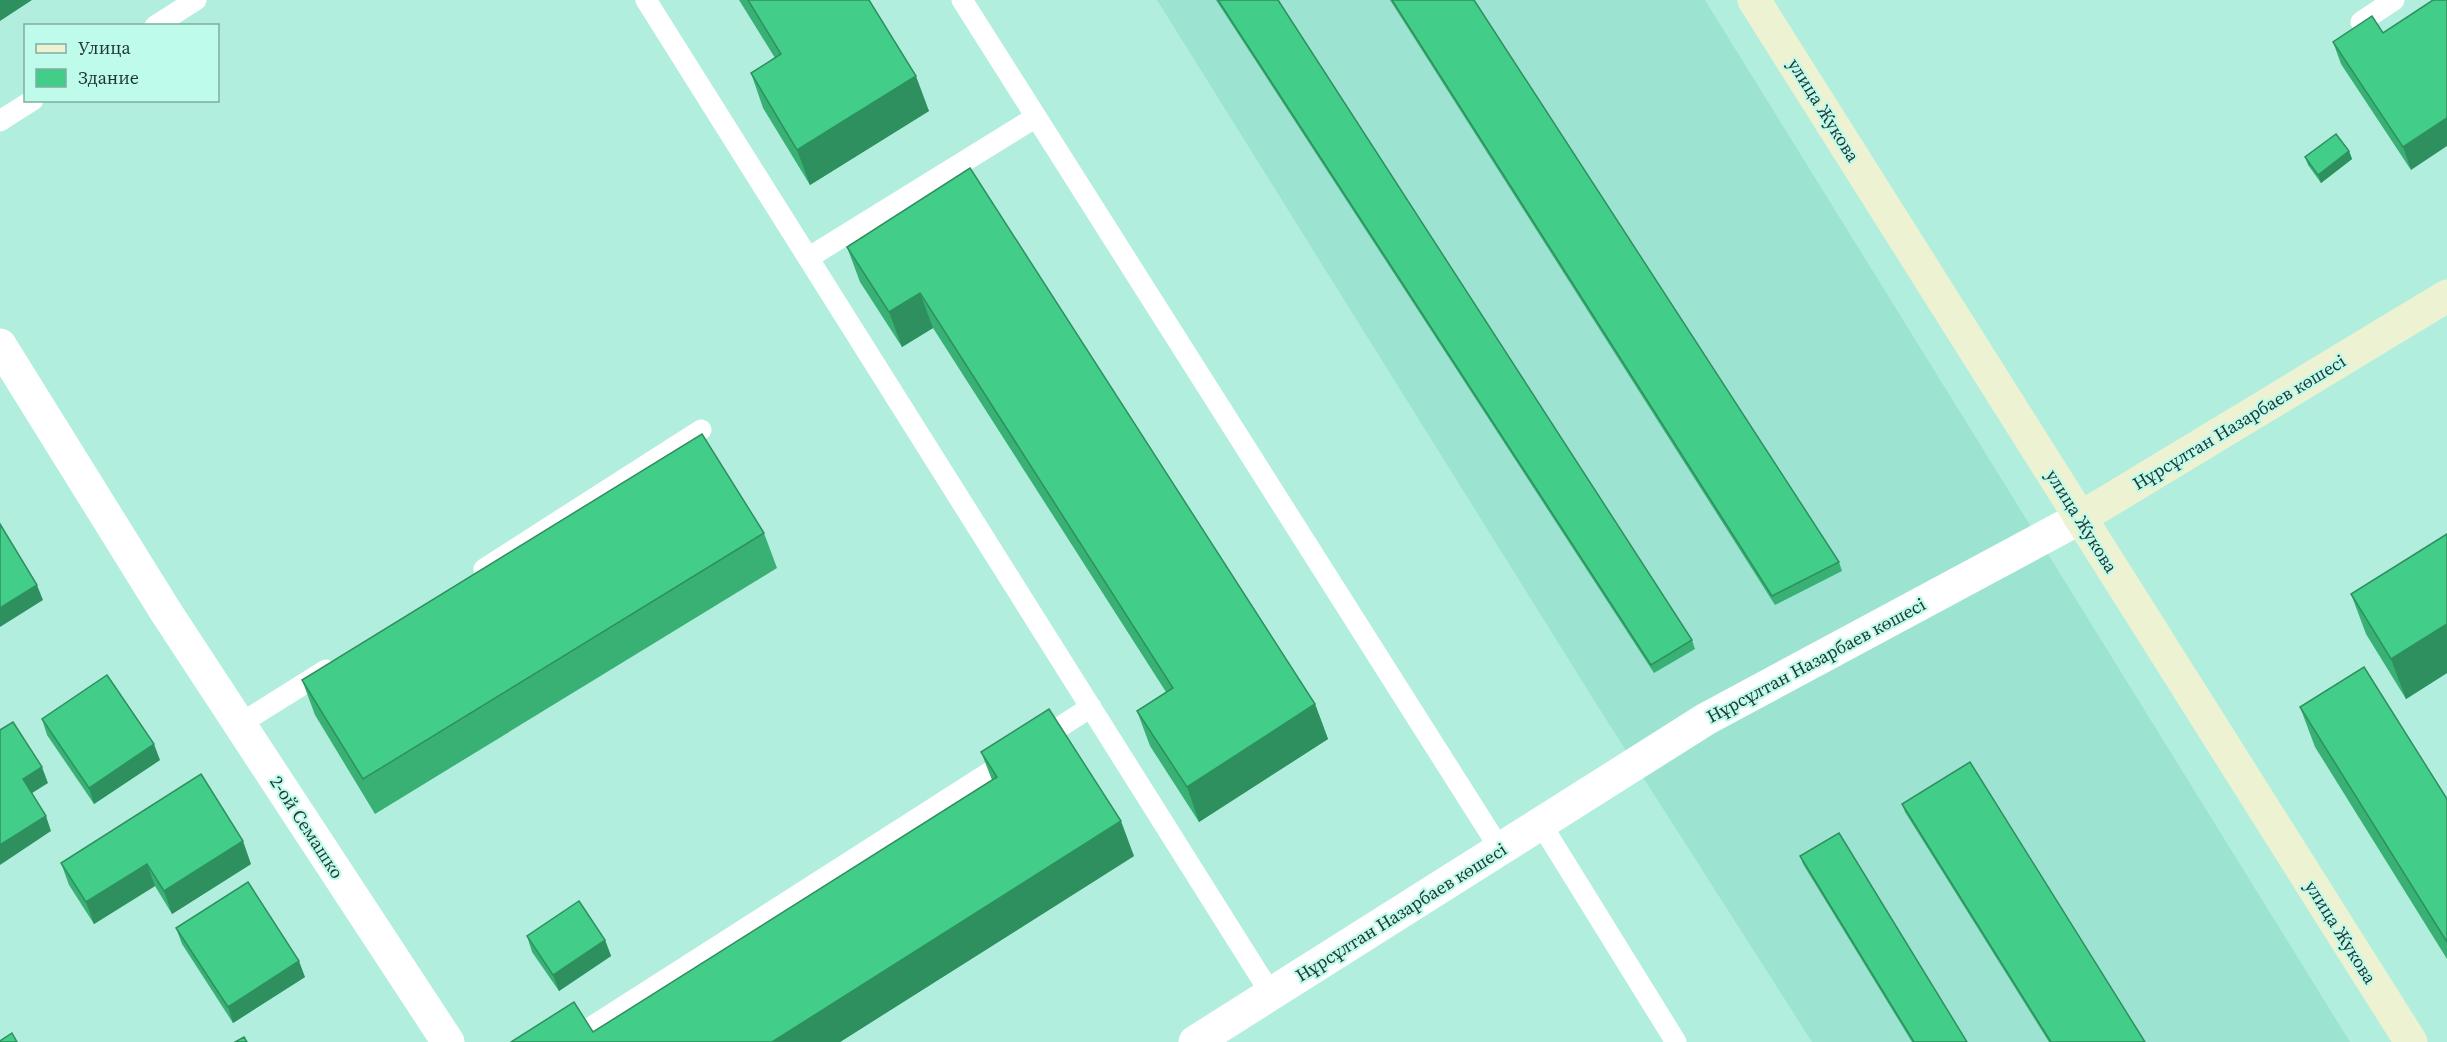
<svg xmlns="http://www.w3.org/2000/svg" width="2447" height="1042" font-family="'Source Serif 4',serif">
  <style>
    .built { fill: #9de3d1 }
    .lines { fill: none; stroke-linecap: round; stroke-linejoin: round }
    .service { stroke: #fff; stroke-width: 21 }
    .minor { stroke: #fff; stroke-width: 33 }
    .secondary { stroke: #edf3d2; stroke-width: 33 }
    .wall { fill: #39b175 }
    .shaded-wall { fill: #2e905f }
    .building { fill: #42ce88; stroke: #2e905f; stroke-width: 1.5 }
    .labels { text-anchor: middle; dominant-baseline: central; stroke-width: 4.5; stroke-linejoin: round; paint-order: stroke }
    .street-label { font-size: 18px; fill: #1f3732; stroke: #bffbeb }
  </style>
  <rect width="100%" height="100%" fill="#b2eede"/>
  <path class="built" d="M 1157,0 L 1705,0 L 2350,1042 L 1812,1042 L 1602,713 Z"/>
  <g class="lines">
    <path class="service" d="M 646,0 L 1271,994
      M 962,0 L 1500,849
      M 2361,22 L 2394,0
      M 155,26 L 196,0
      M 0,121 L 33,100
      M 808,258 L 1036,117
      M 484,569 L 701,430
      M 240,724 L 326,670
      M 1038,741 L 1091,707
      M 1541,824 L 1676,1042
      M 568,1042 L 1012,758"/>
    <path class="minor" d="M 0,345 L 166,612 L 448,1042
      M 1195,1042 L 1706,719 L 2080,518"/>
    <path class="secondary" d="M 1754,0 L 2411,1042
      M 2080,518 L 2447,296"/>
  </g>
  <path class="wall" d="M 739,0 L 869,0 L 929,111 L 810,185 L 763,108 L 751,73 L 775,58 Z
    M 1216,0 L 1278,0 L 1692,640 L 1695,649 L 1654,673 Z
    M 1390,0 L 1474,0 L 1839,562 L 1842,571 L 1775,605 Z
    M 2372,16 L 2411,170 L 2341,64 L 2333,42 Z
    M 2349,151 L 2352,159 L 2321,183 L 2308,165 L 2305,157 Z
    M 970,168 L 1315,704 L 1328,739 L 1199,822 L 1150,746 L 1137,711 L 1166,692 L 933,328 L 902,347 L 860,282 L 847,247 Z
    M 764,533 L 777,568 L 375,814 L 315,715 L 302,680 Z
    M 2447,534 L 2447,673 L 2406,699 L 2366,634 L 2351,594 Z
    M 2300,707 L 2447,799 L 2447,959 L 2315,747 Z
    M 42,719 L 160,760 L 94,804 L 47,735 Z
    M 981,752 L 1134,856 L 840,1042 L 511,1042 L 593,1032 L 992,780 Z
    M 1902,804 L 2145,1042 L 2049,1042 L 1905,812 Z
    M 1800,856 L 1967,1042 L 1912,1042 L 1803,864 Z
    M 61,863 L 251,864 L 172,914 L 155,886 L 94,924 L 69,885 Z
    M 176,928 L 305,977 L 233,1023 L 182,944 Z
    M 527,936 L 605,940 L 611,956 L 559,991 L 532,952 Z"/>
  <path class="shaded-wall" d="M 0,0 L 32,0 L 0,21 Z
    M 916,76 L 929,111 L 810,185 L 797,150 Z
    M 2447,118 L 2447,146 L 2411,170 L 2403,147 Z
    M 2349,151 L 2352,159 L 2321,183 L 2318,175 Z
    M 920,293 L 933,328 L 902,347 L 889,312 Z
    M 37,585 L 43,600 L 0,627 L 0,608 Z
    M 2447,624 L 2447,673 L 2406,699 L 2391,659 Z
    M 1315,704 L 1328,739 L 1199,822 L 1187,787 Z
    M 154,744 L 160,760 L 94,804 L 89,788 Z
    M 42,767 L 48,783 L 29,795 L 23,779 Z
    M 46,816 L 51,831 L 0,865 L 0,845 Z
    M 1121,821 L 1134,856 L 840,1042 L 772,1042 Z
    M 243,841 L 251,864 L 172,914 L 164,891 Z
    M 147,864 L 155,886 L 94,924 L 86,902 Z
    M 605,940 L 611,956 L 559,991 L 553,975 Z
    M 299,961 L 305,977 L 233,1023 L 228,1007 Z"/>
  <path class="building" d="M 748,0 L 869,0 L 916,76 L 797,150 L 751,73 L 781,54 Z
    M 1218,0 L 1278,0 L 1692,640 L 1651,665 Z
    M 1392,0 L 1474,0 L 1839,562 L 1772,596 Z
    M 2433,0 L 2447,0 L 2447,118 L 2403,147 L 2333,42 L 2372,16 L 2383,33 Z
    M 2336,134 L 2349,151 L 2318,175 L 2305,157 Z
    M 970,168 L 1315,704 L 1187,787 L 1137,711 L 1173,688 L 920,293 L 889,312 L 847,247 Z
    M 702,434 L 764,533 L 363,779 L 302,680 Z
    M 0,524 L 37,585 L 0,608 Z
    M 2447,534 L 2447,624 L 2391,659 L 2351,594 Z
    M 2364,667 L 2447,799 L 2447,942 L 2300,707 Z
    M 107,675 L 154,744 L 89,788 L 42,719 Z
    M 1049,709 L 1121,821 L 772,1042 L 511,1042 L 574,1002 L 593,1032 L 997,777 L 981,752 Z
    M 13,722 L 42,767 L 23,779 L 46,816 L 0,845 L 0,730 Z
    M 1970,762 L 2145,1042 L 2051,1042 L 1902,804 Z
    M 201,774 L 243,841 L 164,891 L 147,864 L 86,902 L 61,863 Z
    M 1839,833 L 1967,1042 L 1914,1042 L 1800,856 Z
    M 248,882 L 299,961 L 228,1007 L 176,928 Z
    M 579,901 L 605,940 L 553,975 L 527,936 Z
    M 12,1033 L 17,1042 L 0,1042 L 0,1041 Z
    M 244,1037 L 247,1042 L 235,1042 Z"/>
  <g class="labels">
    <g class="street-label">
      <text transform="translate(1824 110) rotate(58)">улица Жукова</text>
      <text transform="translate(2239 422) rotate(-31)">Нұрсұлтан Назарбаев көшесі</text>
      <text transform="translate(2082 521) rotate(58)">улица Жукова</text>
      <text transform="translate(1816 660) rotate(-28)">Нұрсұлтан Назарбаев көшесі</text>
      <text transform="translate(307 827) rotate(57)">2-ой Семашко</text>
      <text transform="translate(1401 912) rotate(-32)">Нұрсұлтан Назарбаев көшесі</text>
      <text transform="translate(2341 932) rotate(58)">улица Жукова</text>
    </g>
  </g>
  <rect x="24" y="24" width="195" height="78" fill="#bffbeb" stroke="#7fada1" stroke-width="1.5"/>
  <rect x="36" y="44" width="30" height="9" fill="#edf3d2" stroke="#7fada1" stroke-width="1.5"/>
  <text x="78" y="54" font-size="18" fill="#1f3732">Улица</text>
  <rect x="36" y="69" width="30" height="18" fill="#42ce88" stroke="#7fada1" stroke-width="1.5"/>
  <text x="78" y="84" font-size="18" fill="#1f3732">Здание</text>
</svg>
